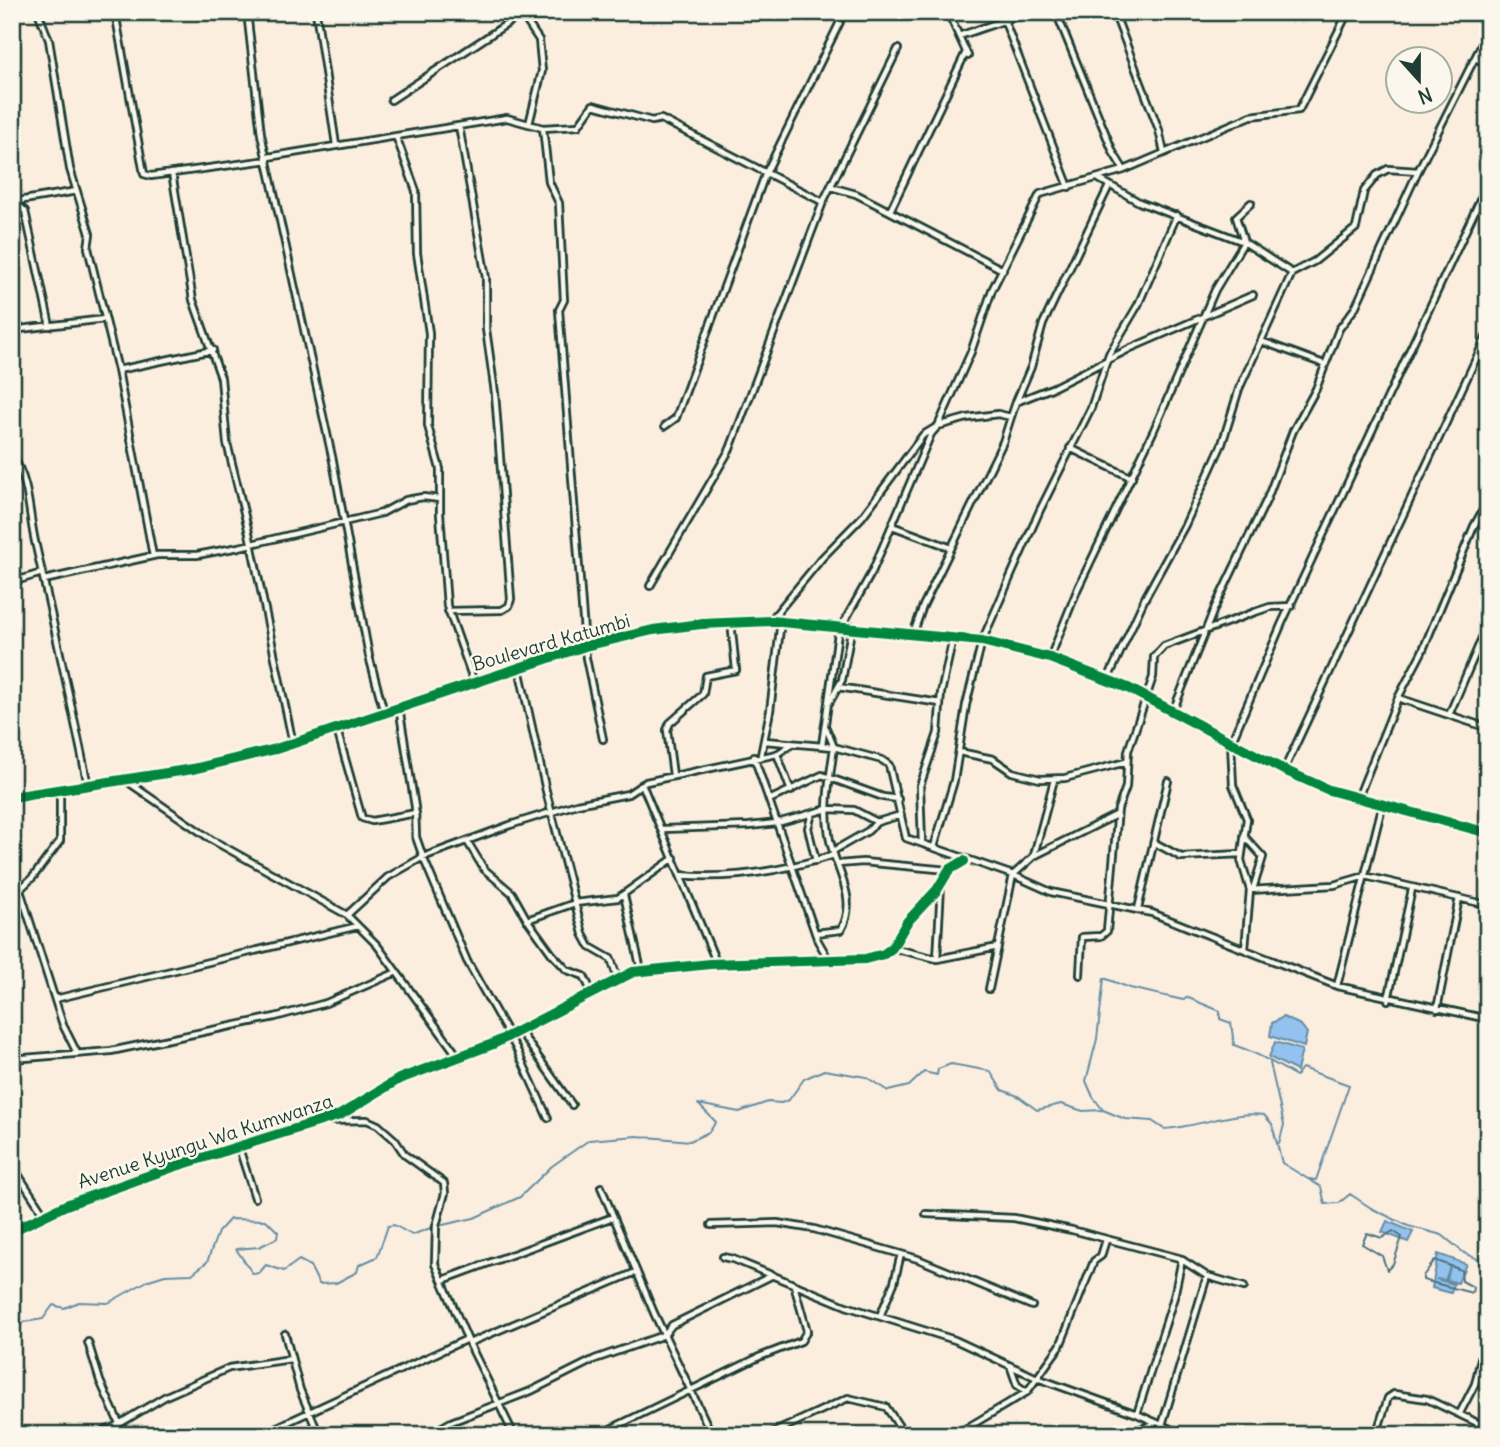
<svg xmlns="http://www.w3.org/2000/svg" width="1500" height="1447" font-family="Delius,sans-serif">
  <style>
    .water { fill: #94c2ef; stroke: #658da4; stroke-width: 2 }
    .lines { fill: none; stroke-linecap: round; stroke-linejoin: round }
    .shore { stroke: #4e727f; stroke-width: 2 }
    .stream { stroke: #658da4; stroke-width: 2 }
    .minor-casing { stroke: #1f3d34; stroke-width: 10 }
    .minor { stroke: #fbf7ec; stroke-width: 4.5 }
    .cycleway-casing { stroke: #fbf7ec; stroke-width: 15 }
    .cycleway { stroke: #00873e; stroke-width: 10 }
    .labels { text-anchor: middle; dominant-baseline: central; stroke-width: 5; stroke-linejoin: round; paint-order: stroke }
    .street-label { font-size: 19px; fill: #1f3d34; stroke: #fbf7ec }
  </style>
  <rect width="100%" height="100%" fill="#fbeedf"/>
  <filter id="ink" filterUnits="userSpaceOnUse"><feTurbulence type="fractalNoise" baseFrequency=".0143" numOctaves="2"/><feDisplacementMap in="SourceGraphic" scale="14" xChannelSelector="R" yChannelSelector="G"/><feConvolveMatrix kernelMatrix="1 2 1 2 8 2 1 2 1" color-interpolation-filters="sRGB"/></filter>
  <g filter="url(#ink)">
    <path class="water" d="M 1283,1017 L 1301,1025 L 1307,1033 L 1304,1047 L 1270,1036 L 1272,1023 Z
      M 1275,1042 L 1302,1050 L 1297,1071 L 1269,1057 Z
      M 1387,1221 L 1413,1232 L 1408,1242 L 1382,1232 Z
      M 1438,1254 L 1466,1264 L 1458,1283 L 1447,1280 L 1450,1267 L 1445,1280 L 1436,1279 L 1454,1284 L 1451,1293 L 1432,1288 Z"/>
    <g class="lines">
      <path class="shore" d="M 1393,1231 L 1402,1237 L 1393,1264 L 1387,1270 L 1382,1256 L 1362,1244 L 1367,1233 L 1382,1238 Z
        M 1435,1260 L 1461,1270 L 1462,1281 L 1473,1287 L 1472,1293 L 1423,1280 L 1423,1276 Z"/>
      <path class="stream" d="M 1270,1063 L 1284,1125 L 1279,1143
        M 1103,1110 L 1093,1097 L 1086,1081 L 1097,1039 L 1104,978 L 1130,988 L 1183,1000 L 1186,997 L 1220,1011 L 1220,1019 L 1231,1023 L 1234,1045 C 1258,1053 1275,1064 1296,1076 L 1302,1068 L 1349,1085 L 1316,1180 L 1309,1179
        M 438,1226 L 474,1218 L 520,1197 L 552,1166 L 589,1140 L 637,1136 L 690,1141 L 709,1132 L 716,1122 L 698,1104 L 739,1112 L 768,1102 L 781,1103 L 789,1100 L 804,1079 L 824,1070 L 866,1077 L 888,1091 L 909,1086 L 924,1072 L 937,1075 L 938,1069 L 951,1064 L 990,1071 L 1002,1090 L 1018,1096 L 1037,1110 L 1061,1104 L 1083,1111 L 1103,1110 L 1125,1119 L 1152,1121 L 1164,1129 C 1199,1127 1230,1111 1264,1115 L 1272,1124 L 1282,1163 L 1321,1187 L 1325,1204 L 1339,1203 L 1350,1194 L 1371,1208 L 1408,1226 L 1442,1235 L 1464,1253 L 1488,1264
        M 12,1330 L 25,1322 L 43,1319 L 53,1305 L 64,1308 L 79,1302 L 108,1303 L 149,1280 L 165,1275 L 192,1274 L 207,1262 L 218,1232 L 230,1219 L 266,1220 L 278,1232 L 277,1238 L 259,1247 L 236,1249 L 253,1274 L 259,1273 L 266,1265 L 284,1271 L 299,1260 L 310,1266 L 319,1284 L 336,1283 L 357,1272 L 359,1265 L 377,1257 L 388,1226 L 394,1225 L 412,1235 L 433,1227"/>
      <defs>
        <path id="minor" d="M 38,12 L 49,40 L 70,169 L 90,234 L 88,248 L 118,370 L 153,556
          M 115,12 L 144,174 L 151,176 L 268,160
          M 247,12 L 261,134 L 333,461 L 369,656 L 384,712
          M 316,12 L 336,145
          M 948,12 L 968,56
          M 1001,12 L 1069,187
          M 1056,12 L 1113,152 L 1124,170
          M 1114,12 L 1159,130 L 1164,153
          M 521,13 L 539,40 L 542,71 L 529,124
          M 959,36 L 1029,12
          M 1477,59 L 1488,64
          M 391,100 L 525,12
          M 543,128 L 549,182 L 559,203 L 564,300 L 559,310 L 586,658 L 603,739
          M 396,136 L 416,191 L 417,253 L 429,333 L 428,426 L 440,469 L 440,514 L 447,606 L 474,682
          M 268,157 L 507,118 L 543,128 L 578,126 L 593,105 L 652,121 L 661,119 L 823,202
          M 172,173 L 193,300 L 221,378 L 227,443 L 249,533 L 293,744
          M 1099,179 L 1139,202 L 1244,242 L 1292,273
          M 831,187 L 856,194 L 1003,270
          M 12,200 L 25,211 L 50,326
          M 12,202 L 77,191
          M 890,211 L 966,52
          M 12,330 L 105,319
          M 1261,341 L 1324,364
          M 118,370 L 213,350
          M 1016,402 L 1031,367 L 1043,324 L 1109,186
          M 665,426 L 676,418 L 765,175 L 840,22
          M 1070,448 L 1132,478
          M 12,455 C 31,484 28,514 36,546 C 54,626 72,706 88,786
          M 892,526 L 949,547
          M 44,580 L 157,555 L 197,555 L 239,547 L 382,513 L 406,500 L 423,497 L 440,499
          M 12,582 L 42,573
          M 650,586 L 730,449 L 823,202 L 898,49
          M 448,611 L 502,610 L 509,606 L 511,599 L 495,393 L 486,329 L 486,278 L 459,126
          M 771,620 L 822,558 L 862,517 L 923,435 L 938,426 L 967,418 L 998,414 L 1011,417 L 1016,402 L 1054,387 L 1131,348 L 1253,295
          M 913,634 L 923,606 L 1003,442 L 1011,417
          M 1050,658 L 1078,588 L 1153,432 L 1215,290 L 1244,242 L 1236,217 L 1251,203
          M 519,668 L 546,791 L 583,934 L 590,947 L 611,959 L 618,980
          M 1107,681 L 1145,598 L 1185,525 L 1222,444 L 1239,389 L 1292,273 L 1315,261 L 1356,228 L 1364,191 L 1377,175 L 1388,169 L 1418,171
          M 838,687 L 940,703
          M 1398,698 L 1488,728
          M 829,703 L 842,680 L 852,626
          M 399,707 L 415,807 L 416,837 L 423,857 L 467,961 L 516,1048 L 548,1118
          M 1173,711 L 1215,607 L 1267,499 L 1293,431 L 1316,389 L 1339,329 L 1355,308 L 1418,171 L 1488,32
          M 1449,715 L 1488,624
          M 826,728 L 834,747 L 882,760 L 889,765 L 906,838 L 1013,875 L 1051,892 L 1152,913 L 1337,986 L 1488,1019
          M 337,730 L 362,818 L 372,821 L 416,813
          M 765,741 L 834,747 C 830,777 824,805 829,835 C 833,867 860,897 841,930 L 815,933
          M 822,745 L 838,633 L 872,572 L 931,434 L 938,426 L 971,352 L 992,290 L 1040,194 L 1124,170 L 1251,116 L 1299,110 L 1348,12
          M 959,752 L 993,759 L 1012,772 L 1040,779 L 1065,778 L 1126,762
          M 777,754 L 791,791
          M 761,755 L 770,711 L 781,621
          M 754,757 L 818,941 L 829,960
          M 1284,770 L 1488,333
          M 673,775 L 667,730 L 670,723 L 703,694 L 706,676 L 736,670 L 731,622
          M 125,780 L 212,840 L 347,915 L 377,945 L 460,1059
          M 642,784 L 717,964
          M 12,797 L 193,769 L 276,749 L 585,646 L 653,630 L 701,624 L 771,621 L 982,641 L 1050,658 L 1128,688 L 1284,770 L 1329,790 L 1488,833
          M 769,800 L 822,775 L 883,797 L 898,799
          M 1357,800 L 1398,698 L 1422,652 L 1474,526 L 1488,501
          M 812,814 L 808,828 L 816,861
          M 663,829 L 749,826 L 777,823 L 827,809 L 854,810 L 877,822
          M 1244,836 L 1263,857 L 1253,889
          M 467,841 L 484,869 L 512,893 L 526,918 L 552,954 L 567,970 L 584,976 L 593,995
          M 922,843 L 920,786 L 938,733 L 941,693 L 953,638
          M 1155,843 L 1181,857 L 1241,854
          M 934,847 L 954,781 L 966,705 L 982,641 L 1040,510 L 1091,408 L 1109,354 L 1138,305 L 1177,215
          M 833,851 L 868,831 L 877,822 L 901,815
          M 1034,855 L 1054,780
          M 838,864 L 863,862 L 948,870
          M 680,875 C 732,880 786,870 834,855
          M 20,890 L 63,1025 L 77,1053
          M 1250,890 L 1334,885 L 1365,876 L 1488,905
          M 624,895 L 641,970
          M 12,897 L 33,877 L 60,841 L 60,791
          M 1138,909 L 1168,781
          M 347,915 L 388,877 L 423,857 L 510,825 L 577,804 L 628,794 L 646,782 L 777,754 L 792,744
          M 527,920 L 575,903 L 618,898 L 674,858
          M 892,948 L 937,959 L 998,947
          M 1245,949 L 1250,890 L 1241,860 L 1247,819 L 1233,785 L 1231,743 L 1282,623 L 1488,183
          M 937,959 L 941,886
          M 1080,975 L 1082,937 L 1101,936 L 1107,931 L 1118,809 L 1126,787 L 1128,751 L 1153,677 L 1154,657 L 1164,646 L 1255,612 L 1270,607 L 1292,606
          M 1337,986 L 1382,807
          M 989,989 L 1013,875 L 1034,856 L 1116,815
          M 55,999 L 358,926
          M 1388,1000 L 1412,889
          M 1437,1009 L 1459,898
          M 1483,1018 L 1488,995
          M 519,1030 L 572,1105
          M 12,1059 L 111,1051 L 275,1017 L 326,1003 L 397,972
          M 327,1121 L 367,1120 L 378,1125 L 395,1140 L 405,1155 L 444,1183 L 445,1193 L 436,1226 L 435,1264 L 469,1343 L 514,1435
          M 238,1145 L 255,1198
          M 12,1165 L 45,1216
          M 601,1187 L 654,1313 L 712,1435
          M 926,1214 L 1014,1218 L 1072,1230 L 1179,1258 L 1207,1276 L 1244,1287
          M 711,1225 L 777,1223 L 814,1229 L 918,1259 L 1032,1306
          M 12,1231 L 66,1205 L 173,1167 L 340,1115 L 399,1079 L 493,1044 L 633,972 L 710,964 L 865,959 L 884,954 L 892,948 L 907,922 L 937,890 L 949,870 L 964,861
          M 723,1257 L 733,1259 L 846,1306 L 955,1340 L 1037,1378 L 1137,1414 L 1184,1435
          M 443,1280 L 613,1217
          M 880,1316 L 894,1283 L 901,1254
          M 285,1334 L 300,1390 L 319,1435
          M 88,1342 L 100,1381 L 119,1423
          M 469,1343 L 636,1272
          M 1011,1368 L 1017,1385 L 1027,1392
          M 1460,1413 L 1475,1384 L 1488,1329
          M 1137,1414 L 1174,1297 L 1182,1259
          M 1162,1425 L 1207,1276
          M 114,1427 L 166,1396 L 229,1368 L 291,1359
          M 95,1435 L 114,1427 L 118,1435
          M 260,1435 L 467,1339
          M 428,1435 L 451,1422 L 531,1391 L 595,1359 L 664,1335 L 672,1325 L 773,1275
          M 598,1435 L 759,1357 L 801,1341 L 807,1331 L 794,1285
          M 768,1435 L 848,1398 L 886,1407 L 905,1435
          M 955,1435 L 1027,1392 L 1060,1346 L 1094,1261 L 1101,1256 L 1106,1240
          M 1126,1435 L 1156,1423
          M 1376,1435 L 1388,1398 L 1394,1394 L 1427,1399 L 1488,1428"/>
      </defs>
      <use href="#minor" class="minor-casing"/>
      <use href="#minor" class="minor"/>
      <defs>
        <path id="cycleway" d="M 12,797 L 193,769 L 276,749 L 585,646 L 653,630 L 701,624 L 771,621 L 982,641 L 1050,658 L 1128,688 L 1284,770 L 1329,790 L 1488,833
          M 12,1231 L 66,1205 L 173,1167 L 340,1115 L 399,1079 L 493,1044 L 633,972 L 710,964 L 865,959 L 884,954 L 892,948 L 907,922 L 937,890 L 949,870 L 964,861"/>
      </defs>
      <use href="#cycleway" class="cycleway-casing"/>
      <use href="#cycleway" class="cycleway"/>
    </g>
  </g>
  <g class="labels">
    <g class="street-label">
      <text transform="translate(551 642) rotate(-16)">Boulevard Katumbi</text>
      <text transform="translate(205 1141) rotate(-18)">Avenue Kyungu Wa Kumwanza</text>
    </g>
  </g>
  <rect width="1500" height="1447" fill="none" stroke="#fbf7ec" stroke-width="42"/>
  <rect x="21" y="21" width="1458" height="1405" fill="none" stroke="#1f3d34" stroke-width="2.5" filter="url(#ink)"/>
  <g transform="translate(1419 80) rotate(159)"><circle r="33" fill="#fbf7ec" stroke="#a3ada2" stroke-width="2"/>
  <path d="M0-5L12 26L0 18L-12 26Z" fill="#1f3d34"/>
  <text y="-10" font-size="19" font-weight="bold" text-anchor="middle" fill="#1f3d34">N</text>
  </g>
</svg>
